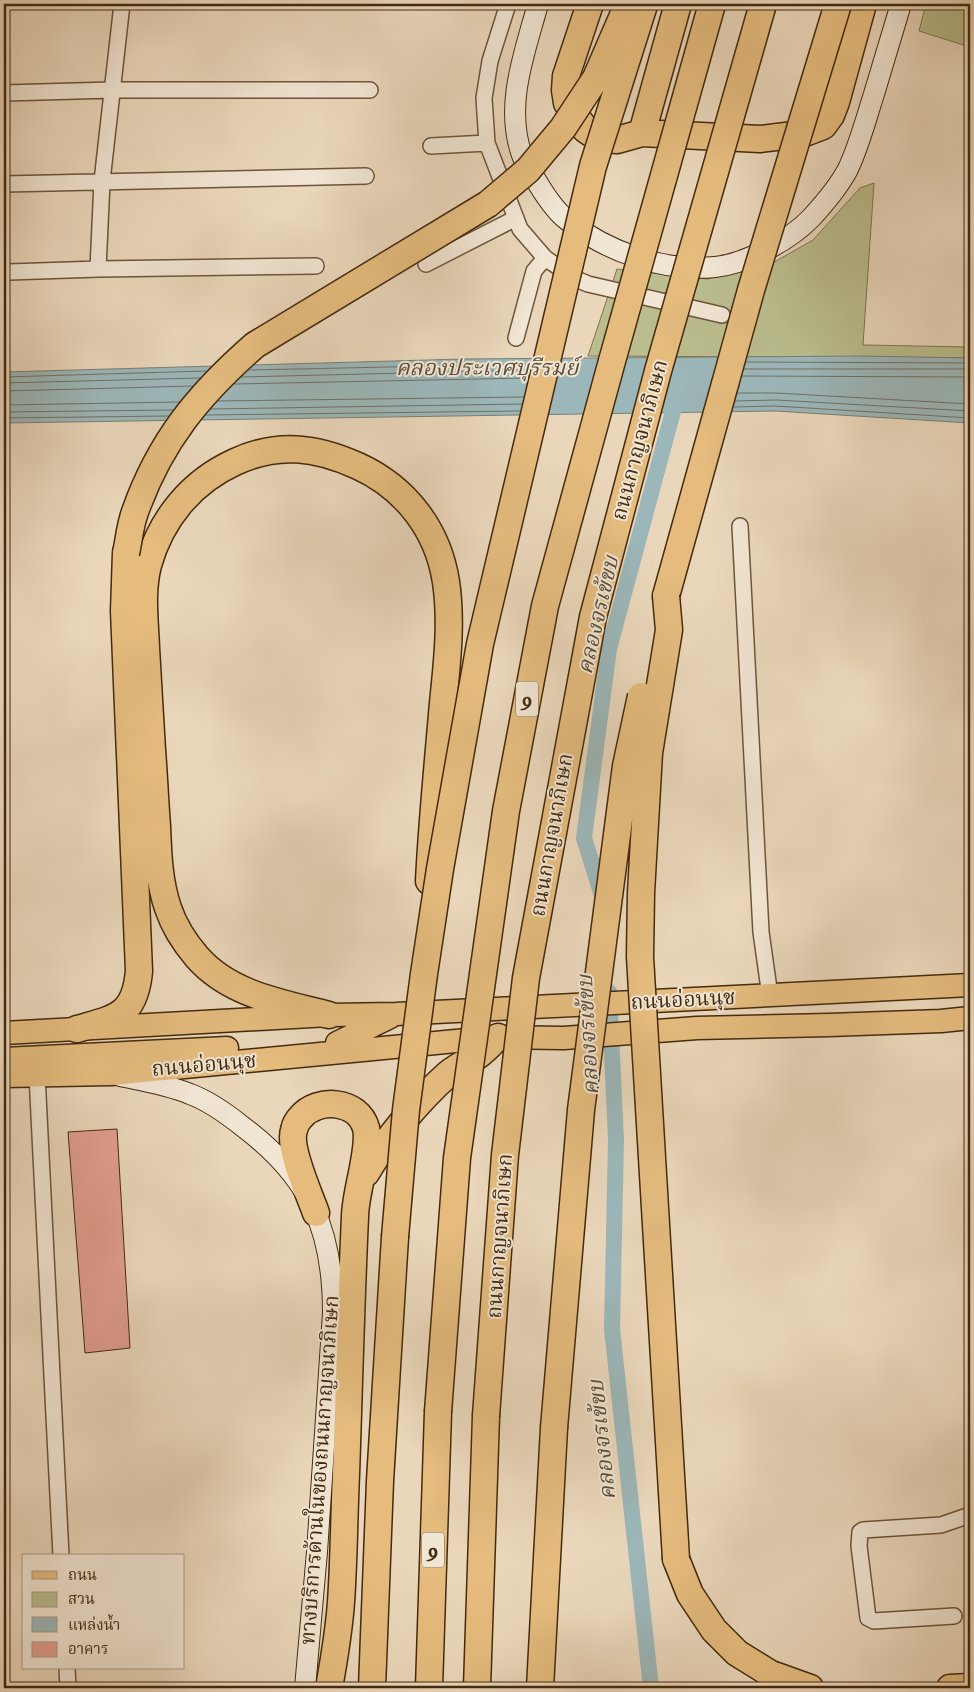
<svg xmlns="http://www.w3.org/2000/svg" width="974" height="1692" font-family="'IM FELL Double Pica','Noto Serif Thai',serif">
  <style>
    .green { fill: #babd8e; stroke: #7f744e }
    .water { fill: #9cb7ba; stroke: #797f75 }
    .lines { fill: none; stroke-linecap: round; stroke-linejoin: round }
    .shore { stroke: #707064; stroke-width: 1 }
    .canal { stroke: #9cb7ba; stroke-width: 16 }
    .building { fill: #e19e8e; stroke: #442a0e }
    .street-casing { stroke: #6e5539; stroke-width: 18 }
    .secondary-casing { stroke: #442a0e; stroke-width: 22 }
    .primary-casing { stroke: #442a0e; stroke-width: 25 }
    .highway-casing { stroke: #442a0e; stroke-width: 29 }
    .street { stroke: #f1e5d3; stroke-width: 15 }
    .secondary { stroke: #f1e5d3; stroke-width: 20 }
    .primary { stroke: #e5bc7e; stroke-width: 22 }
    .highway { stroke: #e5bc7e; stroke-width: 26 }
    .highway-bridge-casing { stroke: #442a0e; stroke-width: 29; stroke-linecap: butt }
    .highway-bridge { stroke: #e5bc7e; stroke-width: 26 }
    .labels { text-anchor: middle; dominant-baseline: central; stroke-width: 4; stroke-linejoin: round; paint-order: stroke }
    .shield { fill: #f1e5d3; stroke: #786249; stroke-width: 1 }
    .shield-label { font-size: 20px; font-weight: bold; fill: #442a0e }
    .street-label { font-size: 21px; fill: #442a0e; stroke: #f1e5d3 }
    .water-label { font-size: 22px; font-style: italic; fill: #5a4d39; stroke: #f1e5d3 }
  </style>
  <rect width="100%" height="100%" fill="#ead7bb"/>
  <filter id="stains"><feTurbulence type="fractalNoise" baseFrequency=".004" numOctaves="4"/><feColorMatrix values="0 0 0 0 .2 0 0 0 0 .09 0 0 0 0 .02 0 0 0 .5 -.17"/></filter>
  <radialGradient id="worn" r=".72"><stop offset=".6" stop-color="#630" stop-opacity="0"/><stop offset="1" stop-color="#630" stop-opacity=".3"/></radialGradient>
  <path class="green" d="M 926,4 L 970,4 L 970,47 L 919,31 Z
    M 874,183 L 863,345 L 970,347 L 970,358 L 588,356 L 617,269 L 707,279 L 776,261 L 813,240 L 860,188 Z"/>
  <path class="water" d="M 860,356 L 970,358 L 970,423 L 775,411 L 4,423 L 4,372 L 463,359 Z"/>
  <g class="lines">
    <path class="shore" d="M 746,362 L 970,363
      M 744,369 L 970,369
      M 249,370 L 531,364
      M 742,376 L 970,377
      M 4,377 L 206,371
      M 242,377 L 530,370
      M 4,383 L 200,378
      M 234,384 L 528,378
      M 4,391 L 193,386
      M 737,393 L 776,393 L 970,404
      M 218,401 L 524,397
      M 735,401 L 776,400 L 970,411
      M 4,405 L 180,402
      M 734,407 L 775,406 L 970,418
      M 211,409 L 522,404
      M 4,412 L 174,410
      M 206,415 L 520,411
      M 4,418 L 169,416"/>
    <path class="canal" d="M 604,902 L 584,838 L 609,649 L 678,393
      M 609,992 L 616,1139 L 612,1329 L 651,1688"/>
  </g>
  <path class="building" d="M 117,1129 L 130,1348 L 85,1353 L 68,1132 Z"/>
  <g class="lines">
    <defs>
      <path id="street" d="M 508,4 L 490,61 L 484,98 L 487,143 L 520,229 L 545,258 L 576,279 L 588,284 L 722,315
        M 4,93 L 112,90 L 370,90
        M 431,146 L 487,143
        M 4,184 L 366,176
        M 426,264 L 516,218
        M 98,269 L 102,181 L 122,4
        M 9,272 L 98,269 L 316,266
        M 516,338 L 534,271 L 545,258
        M 740,526 L 761,932 L 770,996
        M 37,1075 L 61,1556
        M 954,1616 L 874,1621 L 868,1618 L 859,1546 L 860,1532 L 863,1530 L 941,1525 L 970,1515
        M 67,1668 L 68,1688"/>
      <path id="secondary" d="M 538,4 C 525,52 504,105 522,155 C 524,162 529,169 533,175 C 542,191 553,209 567,220 C 607,252 664,272 715,267 C 746,264 790,240 811,218 C 824,204 839,186 848,169 C 859,146 866,119 874,94 C 883,64 892,34 901,4
        M 120,1076 C 144,1081 168,1085 190,1094 C 209,1101 227,1114 242,1126 C 310,1177 333,1229 333,1313 L 317,1552 L 305,1688"/>
      <path id="primary" d="M 4,1033 L 329,1015 L 396,1014 L 970,985
        M 337,1043 L 390,1017
        M 4,1059 L 227,1048
        M 4,1076 L 111,1074 L 498,1037 L 564,1038 L 697,1028 L 829,1025 L 941,1021 L 970,1018"/>
      <path id="highway" d="M 590,4 L 566,76 L 565,90 L 567,103 L 585,129 L 598,138 L 617,140 L 642,133 L 760,139 L 802,134 L 823,126 L 831,115 L 836,102 L 863,4
        M 642,133 L 678,4
        M 666,596 L 725,384
        M 329,1015 C 283,1003 230,995 197,957 C 185,943 174,926 168,908 C 159,882 158,853 157,826 C 155,801 154,775 152,750 C 150,716 148,682 146,648 C 145,621 141,592 148,565 C 161,519 191,482 235,462 C 278,442 316,447 358,466 C 406,488 438,530 446,582 C 452,622 447,664 443,703 C 438,762 432,821 429,881
        M 77,1029 C 115,1018 135,1017 139,971 L 124,611 L 126,553
        M 366,1173 C 387,1138 418,1101 448,1074 C 456,1067 465,1063 474,1058 C 483,1053 490,1044 498,1037
        M 316,1213 C 309,1193 288,1148 294,1130 C 295,1125 298,1120 301,1117 C 318,1097 358,1100 366,1128 C 371,1149 355,1192 355,1217 C 351,1303 349,1388 346,1474 C 344,1517 344,1560 341,1602 C 339,1631 334,1660 329,1688
        M 676,1559 L 690,1594 L 714,1630 L 737,1653 L 771,1674 L 810,1688
        M 372,1688 L 380,1481 L 395,1237
        M 429,1688 L 438,1412
        M 477,1688 L 486,1416
        M 540,1688 L 554,1428
        M 950,1688 L 970,1687"/>
    </defs>
    <use href="#street" class="street-casing"/>
    <use href="#secondary" class="secondary-casing"/>
    <use href="#primary" class="primary-casing"/>
    <use href="#highway" class="highway-casing"/>
    <use href="#street" class="street"/>
    <use href="#secondary" class="secondary"/>
    <use href="#primary" class="primary"/>
    <use href="#highway" class="highway"/>
    <defs>
      <path id="highway-bridge" d="M 725,384 L 751,290 L 838,4
        M 126,553 C 129,540 130,525 135,512 C 160,441 199,394 255,345 L 488,204 L 528,170 L 563,128 L 596,78 L 628,4
        M 666,596 L 669,630 L 649,753 L 641,893 L 640,957 L 676,1559
        M 395,1237 L 406,1110 L 424,974 L 440,869 L 480,644 L 593,166 L 644,5
        M 438,1412 L 457,1158 L 506,811 L 545,606 L 612,361 L 712,4
        M 486,1416 L 505,1155 L 526,978 L 593,617 L 658,371 L 763,4
        M 554,1428 L 581,1110 L 626,766 L 641,696"/>
    </defs>
    <use href="#highway-bridge" class="highway-bridge-casing"/>
    <use href="#highway-bridge" class="highway-bridge"/>
  </g>
  <g class="labels">
    <g class="shield">
      <rect x="516" y="681.5" width="22" height="35" rx="4"/>
      <rect x="422" y="1532.5" width="22" height="35" rx="4"/>
    </g>
    <g class="shield-label">
      <text x="527" y="699">9</text>
      <text x="433" y="1550">9</text>
    </g>
    <g class="street-label">
      <text transform="translate(640 440) rotate(-75)">ถนนกาญจนาภิเษก</text>
      <text transform="translate(552 835) rotate(-80)">ถนนกาญจนาภิเษก</text>
      <text transform="translate(683 1000) rotate(-3)">ถนนอ่อนนุช</text>
      <text transform="translate(204 1065) rotate(-5)">ถนนอ่อนนุช</text>
      <text transform="translate(500 1236) rotate(-86)">ถนนกาญจนาภิเษก</text>
      <text transform="translate(320 1470) rotate(-86)">ทางบริการด้านในของถนนกาญจนาภิเษก</text>
    </g>
    <g class="water-label">
      <text x="487" y="368">คลองประเวศบุรีรมย์</text>
      <text transform="translate(598 615) rotate(-77)">คลองจรเข้ขบ</text>
      <text transform="translate(588 1035) rotate(-93)">คลองจรเข้ขบ</text>
      <text transform="translate(602 1440) rotate(-96)">คลองจรเข้ขบ</text>
    </g>
  </g>
  <rect width="974" height="1692" fill="none" stroke="#ead7bb" stroke-width="20"/>
  <rect x="5" y="5" width="964" height="1682" fill="none" stroke="#442a0e" stroke-width="2.5"/>
  <rect x="10" y="10" width="954" height="1672" fill="none" stroke="#442a0e"/>
  <rect x="22" y="1554" width="162" height="115" fill="#f1e5d3" stroke="#ac9a84"/>
  <rect x="32" y="1571" width="25" height="8" fill="#e5bc7e" stroke="#ac9a84"/>
  <text x="68" y="1580" font-size="15" fill="#442a0e">ถนน</text>
  <rect x="32" y="1592" width="25" height="15" fill="#babd8e" stroke="#ac9a84"/>
  <text x="68" y="1604" font-size="15" fill="#442a0e">สวน</text>
  <rect x="32" y="1617" width="25" height="15" fill="#9cb7ba" stroke="#ac9a84"/>
  <text x="68" y="1630" font-size="15" fill="#442a0e">แหล่งน้ำ</text>
  <rect x="32" y="1642" width="25" height="15" fill="#e19e8e" stroke="#ac9a84"/>
  <text x="68" y="1654" font-size="15" fill="#442a0e">อาคาร</text>
  <rect width="100%" height="100%" filter="url(#stains)"/>
  <rect width="100%" height="100%" fill="url(#worn)"/>
</svg>
